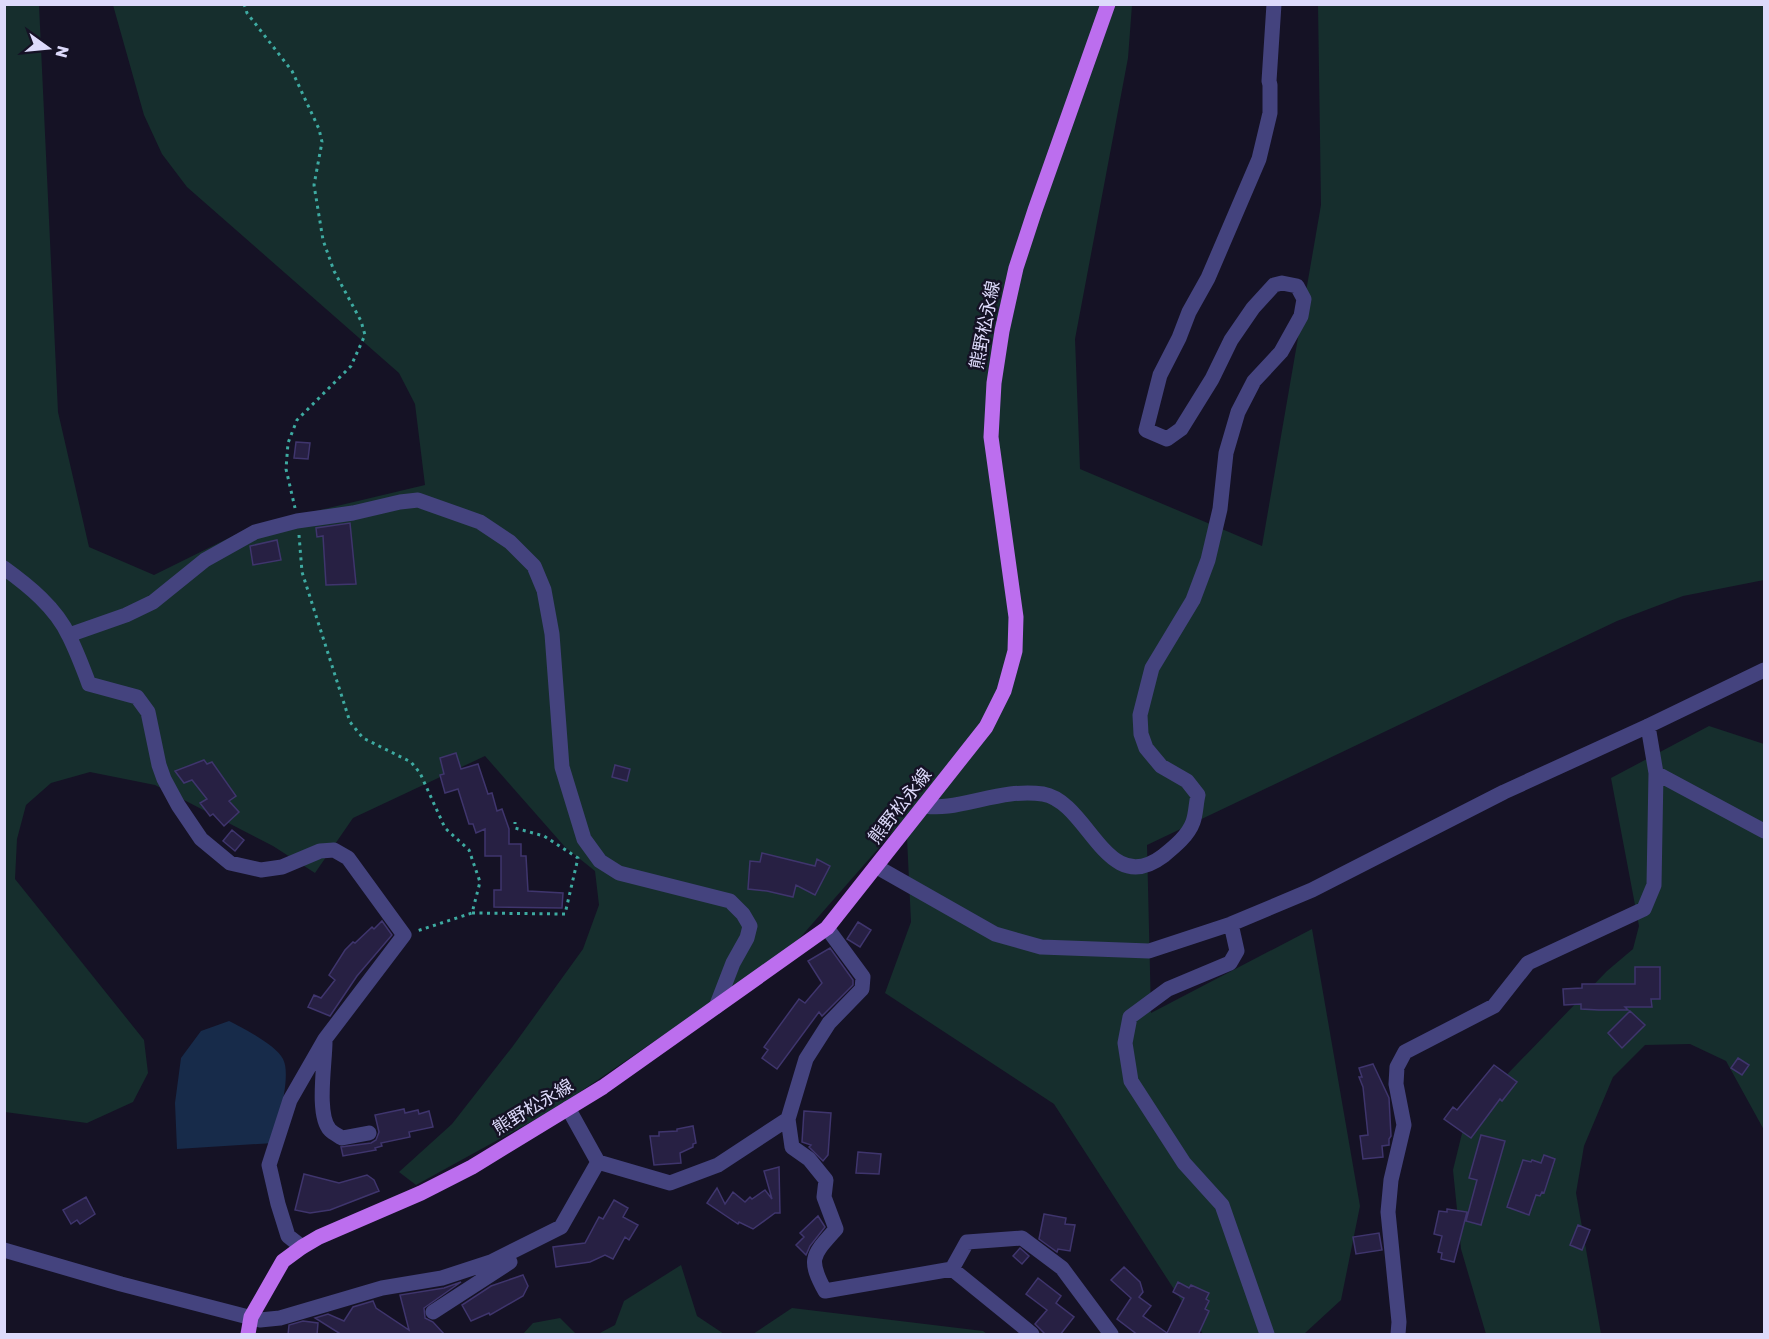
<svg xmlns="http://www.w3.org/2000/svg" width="1769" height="1339" font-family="Rubik,'Noto Sans JP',sans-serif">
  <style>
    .green { fill: #162e2d }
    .water { fill: #172b4a }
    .building { fill: #272043; stroke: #3f356d; stroke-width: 1.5 }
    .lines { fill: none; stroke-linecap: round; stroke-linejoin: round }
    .path { stroke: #3eaba2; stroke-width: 3; stroke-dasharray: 3 4.5; stroke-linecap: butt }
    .minor { stroke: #44437e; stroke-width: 15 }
    .major { stroke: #bc6eee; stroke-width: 15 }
    .labels { text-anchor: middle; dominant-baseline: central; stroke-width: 5; stroke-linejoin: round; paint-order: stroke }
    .street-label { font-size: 18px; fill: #dddafb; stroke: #151225 }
  </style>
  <rect width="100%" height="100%" fill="#151225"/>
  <path class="green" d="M 5,5 L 39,5 L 58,412 L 89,547 L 154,575 L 253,526 L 425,485 L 415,404 L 399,373 L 187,187 L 162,154 L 144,115 L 113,5 L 1132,5 L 1128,58 L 1075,339 L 1080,469 L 1262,546 L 1321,205 L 1318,5 L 1764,5 L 1764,580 L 1683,596 L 1617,621 L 1147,845 L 1151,1013 L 1312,929 L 1360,1206 L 1341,1300 L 1304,1334 L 1203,1334 L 1054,1104 L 885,993 L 911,922 L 906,817 L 791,948 L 558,1107 L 416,1185 L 399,1172 L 452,1124 L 513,1046 L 583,949 L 599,905 L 595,871 L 565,847 L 485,756 L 353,818 L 315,873 L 273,846 L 155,785 L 90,772 L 51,783 L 26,805 L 17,839 L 15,879 L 144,1040 L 148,1073 L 133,1102 L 87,1123 L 5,1112 Z
    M 1709,726 L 1764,744 L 1764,1130 L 1726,1061 L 1690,1044 L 1645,1045 L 1613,1077 L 1584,1146 L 1576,1193 L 1601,1334 L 1486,1334 L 1461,1249 L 1453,1170 L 1466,1117 L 1607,971 L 1633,949 L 1639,926 L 1611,778 Z
    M 681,1265 L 697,1316 L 724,1334 L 598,1334 L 615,1325 L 624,1301 Z
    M 792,1308 L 983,1331 L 987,1334 L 753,1334 Z
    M 560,1318 L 576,1334 L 523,1334 L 533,1323 Z"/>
  <path class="water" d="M 229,1021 C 243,1028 276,1045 283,1059 C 292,1076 277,1123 274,1143 L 177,1149 L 175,1103 L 181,1058 L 201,1031 Z"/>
  <path class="building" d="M 296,442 L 310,443 L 308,459 L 294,458 Z
    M 350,523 L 356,584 L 326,585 L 323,536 L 317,537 L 316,528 Z
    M 277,540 L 281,560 L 253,565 L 250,546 Z
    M 456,753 L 461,769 L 478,764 L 488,794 L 492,793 L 497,811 L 502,809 L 509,829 L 509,844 L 521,844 L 521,856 L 526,856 L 528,891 L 563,893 L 562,908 L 494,907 L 494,890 L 501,890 L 501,856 L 485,856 L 485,829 L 476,833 L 473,824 L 469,824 L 458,789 L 445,793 L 440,775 L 444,774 L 440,758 Z
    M 204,760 L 207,764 L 212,762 L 236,796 L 229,801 L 239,812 L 224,826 L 213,814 L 210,816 L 200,803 L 207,799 L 192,780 L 184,783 L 175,771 Z
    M 615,765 L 630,769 L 627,781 L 612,777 Z
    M 232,830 L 244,840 L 235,851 L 223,841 Z
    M 762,853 L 815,866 L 817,859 L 830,866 L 815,895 L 796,885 L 793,897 L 767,891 L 748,889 L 750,861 L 760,862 Z
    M 382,921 L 392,935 L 357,976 L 330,1016 L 308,1007 L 314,995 L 321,998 L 335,980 L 329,975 L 345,950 L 353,942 L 355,943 L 372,927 L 374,929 Z
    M 858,922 L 871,930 L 860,947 L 847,939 Z
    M 830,948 L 853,980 L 853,985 L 822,1016 L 819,1012 L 777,1069 L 762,1058 L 768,1050 L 764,1047 L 799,999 L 805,1003 L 822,983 L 808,961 Z
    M 1635,967 L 1660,967 L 1660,999 L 1651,999 L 1652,1007 L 1625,1007 L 1628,1010 L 1599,1010 L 1581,1009 L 1581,1004 L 1564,1005 L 1563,989 L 1582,988 L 1582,984 L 1635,984 Z
    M 1630,1011 L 1645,1025 L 1622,1048 L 1608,1033 Z
    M 1738,1058 L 1749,1065 L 1742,1075 L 1731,1068 Z
    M 1373,1064 L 1389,1098 L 1391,1136 L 1389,1139 L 1389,1145 L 1382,1146 L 1383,1157 L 1363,1159 L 1360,1136 L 1368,1135 L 1363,1087 L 1359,1077 L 1362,1077 L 1359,1068 Z
    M 1494,1065 L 1517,1082 L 1502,1101 L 1500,1099 L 1471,1138 L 1444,1119 L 1453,1107 L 1457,1110 Z
    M 404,1109 L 405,1113 L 418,1110 L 419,1114 L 429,1111 L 433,1127 L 409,1132 L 410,1137 L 381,1143 L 382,1146 L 375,1148 L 376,1150 L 343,1156 L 341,1147 L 371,1143 L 376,1140 L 379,1132 L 375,1115 Z
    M 804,1111 L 831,1113 L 828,1155 L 823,1161 L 809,1147 L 811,1145 L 802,1142 Z
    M 693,1126 L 696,1143 L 693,1144 L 693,1147 L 680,1153 L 681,1163 L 654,1165 L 650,1136 L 659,1136 L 659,1132 L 677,1131 L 677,1129 Z
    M 1481,1135 L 1505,1141 L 1481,1225 L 1466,1221 L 1477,1180 L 1469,1178 Z
    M 858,1152 L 881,1154 L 879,1174 L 856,1173 Z
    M 1544,1155 L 1555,1159 L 1544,1193 L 1542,1192 L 1540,1196 L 1536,1195 L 1529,1215 L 1507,1207 L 1523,1160 L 1531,1162 L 1532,1160 L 1541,1163 Z
    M 779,1167 L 780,1213 L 775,1213 L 753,1229 L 739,1222 L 738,1224 L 707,1203 L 717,1188 L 725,1204 L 733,1192 L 745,1202 L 750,1197 L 752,1199 L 765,1190 L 772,1199 L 764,1171 Z
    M 304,1174 L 339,1183 L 367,1175 L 374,1180 L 379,1191 L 330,1210 L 310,1213 L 295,1210 Z
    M 86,1197 L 95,1214 L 80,1224 L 77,1220 L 71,1224 L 63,1210 Z
    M 614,1200 L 628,1208 L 623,1217 L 638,1225 L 629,1240 L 625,1237 L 613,1259 L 605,1255 L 590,1262 L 556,1267 L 553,1247 L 585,1243 L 599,1217 L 603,1219 Z
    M 1447,1209 L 1467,1212 L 1454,1262 L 1441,1259 L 1442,1253 L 1438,1252 L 1442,1236 L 1434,1234 L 1439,1211 L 1447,1212 Z
    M 1044,1214 L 1066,1218 L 1065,1224 L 1075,1225 L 1070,1251 L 1058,1249 L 1057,1252 L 1039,1239 Z
    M 818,1216 L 825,1227 L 810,1246 L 806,1255 L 796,1245 L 804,1237 L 800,1233 Z
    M 1578,1225 L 1590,1230 L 1582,1250 L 1570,1245 Z
    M 1379,1233 L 1382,1250 L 1356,1254 L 1353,1237 Z
    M 1020,1248 L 1029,1256 L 1022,1264 L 1013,1256 Z
    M 1124,1267 L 1140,1282 L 1143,1292 L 1139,1297 L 1151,1306 L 1143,1316 L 1167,1333 L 1184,1298 L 1173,1292 L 1178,1282 L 1189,1288 L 1191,1285 L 1209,1293 L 1206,1299 L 1209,1301 L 1205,1309 L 1209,1311 L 1198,1335 L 1138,1335 L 1117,1319 L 1131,1298 L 1111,1280 Z
    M 523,1275 L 528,1286 L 523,1296 L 490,1315 L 489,1313 L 471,1321 L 462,1305 L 491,1286 Z
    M 1038,1278 L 1061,1296 L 1056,1303 L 1074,1317 L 1060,1335 L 1046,1335 L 1035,1324 L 1047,1310 L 1026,1294 Z
    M 461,1282 L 424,1308 L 425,1318 L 433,1322 L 445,1335 L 342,1335 L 315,1318 L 328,1314 L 344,1321 L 353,1307 L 373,1301 L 376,1308 L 409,1330 L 400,1295 L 444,1288 Z
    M 303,1321 L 318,1323 L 317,1335 L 288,1335 L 289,1325 Z"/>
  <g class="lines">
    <path class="path" d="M 244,4 L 247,13 L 292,71 L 319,129 L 322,142 L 314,185 L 323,240 L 334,271 L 361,321 L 365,335 L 351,366 L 297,420 L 288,443 L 286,469 L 295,508
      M 299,535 L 302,572 L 350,722 L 363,738 L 411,762 L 420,773 L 445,828 L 469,850 L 480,882 L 472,913 L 417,931
      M 472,913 L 565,914 L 578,858 L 544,836 L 515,828 L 515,822"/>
    <path class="minor" d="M 4,568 C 29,586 56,608 69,636 C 77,652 83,668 89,684 L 137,697 L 148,712 L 159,765 L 164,779 L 178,805 L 201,839 L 230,863 L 261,870 L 282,867 L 320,851 L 334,850 L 348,858 L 404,935 L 325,1039 L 290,1100 L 269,1165 L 278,1204 L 288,1236 L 302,1247
      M 69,635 L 126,615 L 153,602 L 205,560 L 255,532 L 297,521 L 353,513 L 400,502 L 418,500 L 480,522 L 510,542 L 534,566 L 544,590 L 552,634 L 562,767 L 584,839 L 600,861 L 619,873 L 730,901 L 743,914 L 750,926 L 747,938 L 733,963 L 716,1007
      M 1656,773 L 1764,831
      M 925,806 C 932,807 940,807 948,806 C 979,802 1010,789 1043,794 C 1089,802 1106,899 1163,856 C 1174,847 1188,836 1193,822 C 1196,814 1196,803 1198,795 L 1187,781 L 1161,766 L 1146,748 L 1141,734 L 1140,715 L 1152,668 L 1193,600 L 1208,560 L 1220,509 L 1226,453 L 1238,412 L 1254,381 L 1281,352 L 1301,316 L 1304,299 L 1297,286 L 1282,283 L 1274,285 L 1253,308 L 1231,340 L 1212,379 L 1181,429 L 1167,439 L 1146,430 L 1160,375 L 1179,338 L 1189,312 L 1208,278 L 1259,159 L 1270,113 L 1270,85 L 1269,81 L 1274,4
      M 877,867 L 995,934 L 1041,947 L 1149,951 L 1231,924 L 1312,890 L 1504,792 L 1648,726 L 1764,670
      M 1231,924 L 1237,951 L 1230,963 L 1168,989 L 1130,1017 L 1125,1043 L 1131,1081 L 1184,1163 L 1222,1205 L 1267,1334
      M 325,1042 C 325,1063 316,1115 330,1130 C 333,1133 339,1136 342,1138 L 369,1133
      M 788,1119 L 792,1147 L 809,1159 L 826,1180 L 824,1197 L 836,1229 C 813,1255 807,1258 825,1291 L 952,1269 L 967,1242 L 1022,1238 L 1062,1268 L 1111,1334
      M 598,1162 L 670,1183 L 718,1165 L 788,1119 L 806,1059 L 829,1023 L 862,989 L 863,977 L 827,928
      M 4,1250 L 121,1284 L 260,1320 L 280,1318 L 382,1288 L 442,1278 L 491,1262 L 561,1227 L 598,1162 L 568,1108
      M 952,1269 L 1032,1334
      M 433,1312 L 510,1262
      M 1398,1334 L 1399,1322 L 1388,1212 L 1391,1180 L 1404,1125 L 1396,1084 L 1397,1067 L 1405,1052 L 1494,1006 L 1528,963 L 1644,909 L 1654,885 L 1656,773 L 1648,726"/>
    <path class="major" d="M 248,1334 L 251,1317 L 283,1261 L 302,1247 L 319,1237 L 421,1193 L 472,1167 L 603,1087 L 827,928 L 986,727 L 1004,691 L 1015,651 L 1016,617 L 991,437 L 994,383 L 1002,331 L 1016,268 L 1035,210 L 1108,4"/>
  </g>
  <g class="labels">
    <g class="street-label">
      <text transform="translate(985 325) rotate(-79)">熊野松永線</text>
      <text transform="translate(900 806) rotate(-52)">熊野松永線</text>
      <text transform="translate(533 1107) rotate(-31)">熊野松永線</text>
    </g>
  </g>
  <rect width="1769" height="1339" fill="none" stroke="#dddafb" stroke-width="12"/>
  <g transform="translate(48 48) rotate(105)" stroke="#151225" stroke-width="4.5" paint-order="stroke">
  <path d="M0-4.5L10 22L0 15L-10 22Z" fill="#dddafb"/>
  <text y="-9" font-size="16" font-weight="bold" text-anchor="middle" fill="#dddafb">N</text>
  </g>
</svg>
